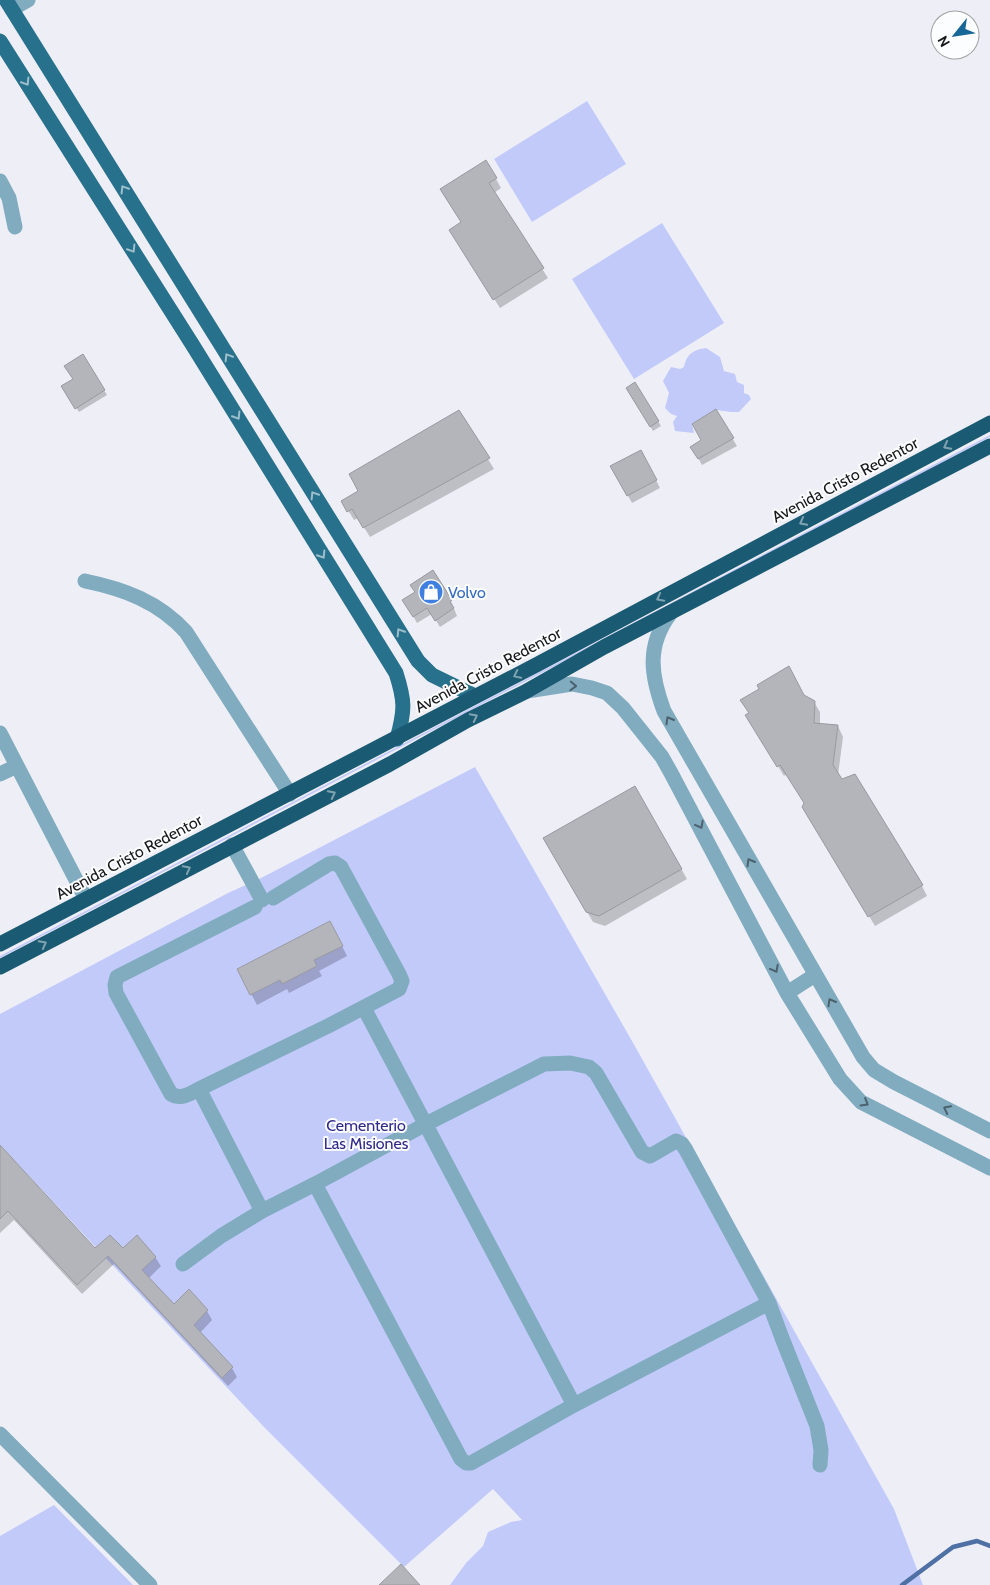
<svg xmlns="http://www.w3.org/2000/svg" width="990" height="1585" font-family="Cabin,sans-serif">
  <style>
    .green { fill: #c2cafa }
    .shadow { fill: #0003 }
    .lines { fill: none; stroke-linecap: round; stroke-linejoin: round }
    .stream { stroke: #4e70a5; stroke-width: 4.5 }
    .building { fill: #b4b5bb; stroke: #999aa1 }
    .minor { stroke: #81acc0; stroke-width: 15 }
    .major { stroke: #28718d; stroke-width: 15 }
    .highway { stroke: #1a5a72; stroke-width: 15 }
    .oneway { stroke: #9dbecb }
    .oneway2 { stroke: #80a3b1 }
    .oneway3 { stroke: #4c626e }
    .labels { text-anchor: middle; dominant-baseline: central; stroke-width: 4; stroke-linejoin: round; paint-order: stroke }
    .street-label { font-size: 16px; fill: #18181b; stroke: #fcfdfe }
    .shop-label { font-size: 16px; fill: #366cbe; stroke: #fcfdfe; text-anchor: start }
    .park-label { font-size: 16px; fill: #302a8a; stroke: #fcfdfe }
  </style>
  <rect width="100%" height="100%" fill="#eeeff6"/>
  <path class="green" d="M 587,101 L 626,164 L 532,222 L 494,159 Z
    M 662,223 L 724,323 L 634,379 L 572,279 Z
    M 706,348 L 720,357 L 724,371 L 735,374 L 737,382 L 744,385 L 744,393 L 749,395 L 751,399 L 739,412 L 731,412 L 716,410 L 692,424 L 694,433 L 675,431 L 673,422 L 677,416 L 671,414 L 665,408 L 669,393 L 663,381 L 671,367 L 680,369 L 684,367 C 687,353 694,350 706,348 Z
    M 990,435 L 990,437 L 0,958 L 0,956 Z
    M 475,767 L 632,1041 L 894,1509 L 923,1585 L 450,1585 L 466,1563 L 483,1546 L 488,1532 L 511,1522 L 522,1520 L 493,1489 L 404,1567 L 264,1427 L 0,1145 L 0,1014 L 228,893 L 261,878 Z
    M 54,1505 L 133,1585 L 0,1585 L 0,1536 Z"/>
  <path class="shadow" d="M 486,161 L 501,188 L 494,193 L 548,278 L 500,308 L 456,239 Z
    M 83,356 L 107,395 L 79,412 L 63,386 L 74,380 Z
    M 635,384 L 661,426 L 653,431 L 627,388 Z
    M 716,411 L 737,446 L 702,465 L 692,447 L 703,440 Z
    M 459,412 L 494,469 L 370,537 L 358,518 L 354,520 L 343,502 L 359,491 Z
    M 641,451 L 660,488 L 632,503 L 612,467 Z
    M 416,592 L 451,601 L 457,616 L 440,627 L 432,614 L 417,623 L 404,600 Z
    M 804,696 L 814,702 L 820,712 L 820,725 L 838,726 L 843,737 L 838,775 L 922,886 L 927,896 L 875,926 L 804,807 L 806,803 L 787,774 L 784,776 L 753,725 Z
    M 635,788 L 687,879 L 605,926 L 593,922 L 545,839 Z
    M 335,932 L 347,956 L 319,971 L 322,976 L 289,993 L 287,989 L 257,1005 L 238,969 Z
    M 0,1147 L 95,1250 L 123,1250 L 155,1257 L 161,1266 L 148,1279 L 174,1305 L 207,1311 L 212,1320 L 200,1333 L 232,1368 L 237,1377 L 228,1386 L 114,1264 L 82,1294 L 14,1220 L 0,1233 Z"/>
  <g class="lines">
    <path class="stream" d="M 902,1585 L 953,1547 L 977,1541 L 990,1546"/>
  </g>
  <path class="building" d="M 486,160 L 497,178 L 489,183 L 544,268 L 493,300 L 449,230 L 461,222 L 440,189 Z
    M 83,354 L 105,390 L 75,409 L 61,386 L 73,379 L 64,366 Z
    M 635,382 L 659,421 L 650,427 L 626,388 Z
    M 716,409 L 734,438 L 698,459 L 690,447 L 701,440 L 692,424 Z
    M 459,410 L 490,458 L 363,528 L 352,509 L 347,512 L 341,501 L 358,491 L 349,474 Z
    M 641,450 L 657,480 L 627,496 L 610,466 Z
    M 433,570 L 452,600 L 450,602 L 454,608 L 435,621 L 427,608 L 413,617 L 402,600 L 415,592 L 410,585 Z
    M 789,666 L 804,695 L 815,701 L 814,723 L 838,725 L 833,765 L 842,779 L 855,774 L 923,885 L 868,917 L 802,807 L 804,803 L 780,765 L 777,767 L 745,715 L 749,713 L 740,700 L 759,689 L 757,685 Z
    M 635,786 L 682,869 L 599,916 L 586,912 L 543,838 Z
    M 330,921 L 343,946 L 314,960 L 317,966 L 282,984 L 280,980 L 250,995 L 237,969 Z
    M 0,1145 L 95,1248 L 110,1235 L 123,1248 L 137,1235 L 156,1257 L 142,1270 L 174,1304 L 189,1289 L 208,1310 L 194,1325 L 233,1367 L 222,1378 L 108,1256 L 77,1285 L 8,1211 L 0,1219 Z
    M 401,1564 L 420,1585 L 379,1585 Z"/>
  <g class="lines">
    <path class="minor" d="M 12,9 L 28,0
      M 0,181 L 9,198 L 15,227
      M 85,581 C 124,589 159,602 186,632 L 290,794
      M 670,614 C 646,646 651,676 664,711 L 863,1057 L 874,1070 L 894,1082 L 990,1131
      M 527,691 L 572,684 L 592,688 L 607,693 L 623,708 L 662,757 L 671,773 L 787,993 L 840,1079 L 861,1102 L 990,1168
      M 0,733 L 86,899
      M 0,774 L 17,766
      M 232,845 L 262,900
      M 255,907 L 117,977 L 115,985 L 116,993 L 171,1094 C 181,1100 189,1094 199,1089 L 328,1026 L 399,989 L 402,981 L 399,974 L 341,867 L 335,863 L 329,864 L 273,898
      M 787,993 L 815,975
      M 364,1008 L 574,1405
      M 199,1089 L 262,1211
      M 315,1184 L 461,1459 L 466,1463 L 471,1463 L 574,1405 L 769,1303
      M 183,1264 L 221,1236 L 262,1211 L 315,1184 L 426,1124 L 544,1064 L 570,1063 L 589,1067 L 596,1073 L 642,1152 L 650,1156 L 676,1141 L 682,1144 L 686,1150 L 769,1303 L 782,1338 L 817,1426 L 821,1450 L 820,1465
      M 0,1434 L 150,1585"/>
    <path class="major" d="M 6,0 L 418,661 L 432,675 L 475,696
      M 0,41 L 192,344 L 396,673 C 405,701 405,710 397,739"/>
    <path class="highway" d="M 0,944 L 538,664 L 990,423
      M 0,967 L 390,764 L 468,720 L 525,692 L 604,647 L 990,446"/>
  </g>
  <defs><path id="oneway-chevron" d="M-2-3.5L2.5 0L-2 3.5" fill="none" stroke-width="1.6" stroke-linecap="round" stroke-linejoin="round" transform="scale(1.25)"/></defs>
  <g class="oneway">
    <use href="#oneway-chevron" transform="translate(26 82) rotate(58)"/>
    <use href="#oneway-chevron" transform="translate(124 189) rotate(-122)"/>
    <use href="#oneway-chevron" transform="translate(132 249) rotate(58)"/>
    <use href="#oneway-chevron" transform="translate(228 357) rotate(-122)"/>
    <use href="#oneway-chevron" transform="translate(237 416) rotate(58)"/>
    <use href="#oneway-chevron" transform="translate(314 495) rotate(-122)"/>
    <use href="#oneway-chevron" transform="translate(322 555) rotate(58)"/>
    <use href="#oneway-chevron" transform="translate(400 632) rotate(-122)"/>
  </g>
  <g class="oneway2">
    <use href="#oneway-chevron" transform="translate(947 446) rotate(152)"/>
    <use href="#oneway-chevron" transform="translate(803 522) rotate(152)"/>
    <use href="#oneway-chevron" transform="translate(660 598) rotate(152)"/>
    <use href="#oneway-chevron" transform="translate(517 675) rotate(154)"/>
    <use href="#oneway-chevron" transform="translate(474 717) rotate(-27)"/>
    <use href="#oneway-chevron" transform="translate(332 794) rotate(-27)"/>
    <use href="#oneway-chevron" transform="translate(187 869) rotate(-28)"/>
    <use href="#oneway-chevron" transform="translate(43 944) rotate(-28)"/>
  </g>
  <g class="oneway3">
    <use href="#oneway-chevron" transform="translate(573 686) rotate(2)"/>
    <use href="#oneway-chevron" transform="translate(669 720) rotate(-120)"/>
    <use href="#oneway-chevron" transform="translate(700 825) rotate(62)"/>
    <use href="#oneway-chevron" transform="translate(750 862) rotate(-120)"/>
    <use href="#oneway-chevron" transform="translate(775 969) rotate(62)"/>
    <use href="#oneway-chevron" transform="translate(831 1002) rotate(-120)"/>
    <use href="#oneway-chevron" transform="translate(865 1103) rotate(31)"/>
    <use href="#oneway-chevron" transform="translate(947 1109) rotate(-153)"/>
  </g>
  <defs>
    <symbol id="shop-disc" viewBox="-11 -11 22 22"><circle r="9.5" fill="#3f7fe0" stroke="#fcfdfe"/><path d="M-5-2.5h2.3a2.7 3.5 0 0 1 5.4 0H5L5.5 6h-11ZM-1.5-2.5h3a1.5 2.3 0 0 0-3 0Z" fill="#fff"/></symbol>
  </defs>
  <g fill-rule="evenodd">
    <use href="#shop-disc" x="417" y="578" width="28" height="28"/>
  </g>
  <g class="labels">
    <g class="street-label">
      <text transform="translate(845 480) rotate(-28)">Avenida Cristo Redentor</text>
      <text transform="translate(488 670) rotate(-28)">Avenida Cristo Redentor</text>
      <text transform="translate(129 857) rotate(-28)">Avenida Cristo Redentor</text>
    </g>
    <g class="shop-label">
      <text x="448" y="592">Volvo</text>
    </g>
    <g class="park-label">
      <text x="366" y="1125">Cementerio<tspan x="366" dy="18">Las Misiones</tspan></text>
    </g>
  </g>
  <g transform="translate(955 35) rotate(240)"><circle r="24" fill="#fcfdfe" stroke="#a1a1a3"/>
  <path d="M0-4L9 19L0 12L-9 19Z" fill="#176698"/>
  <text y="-8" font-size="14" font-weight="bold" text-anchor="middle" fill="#18181b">N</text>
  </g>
</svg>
